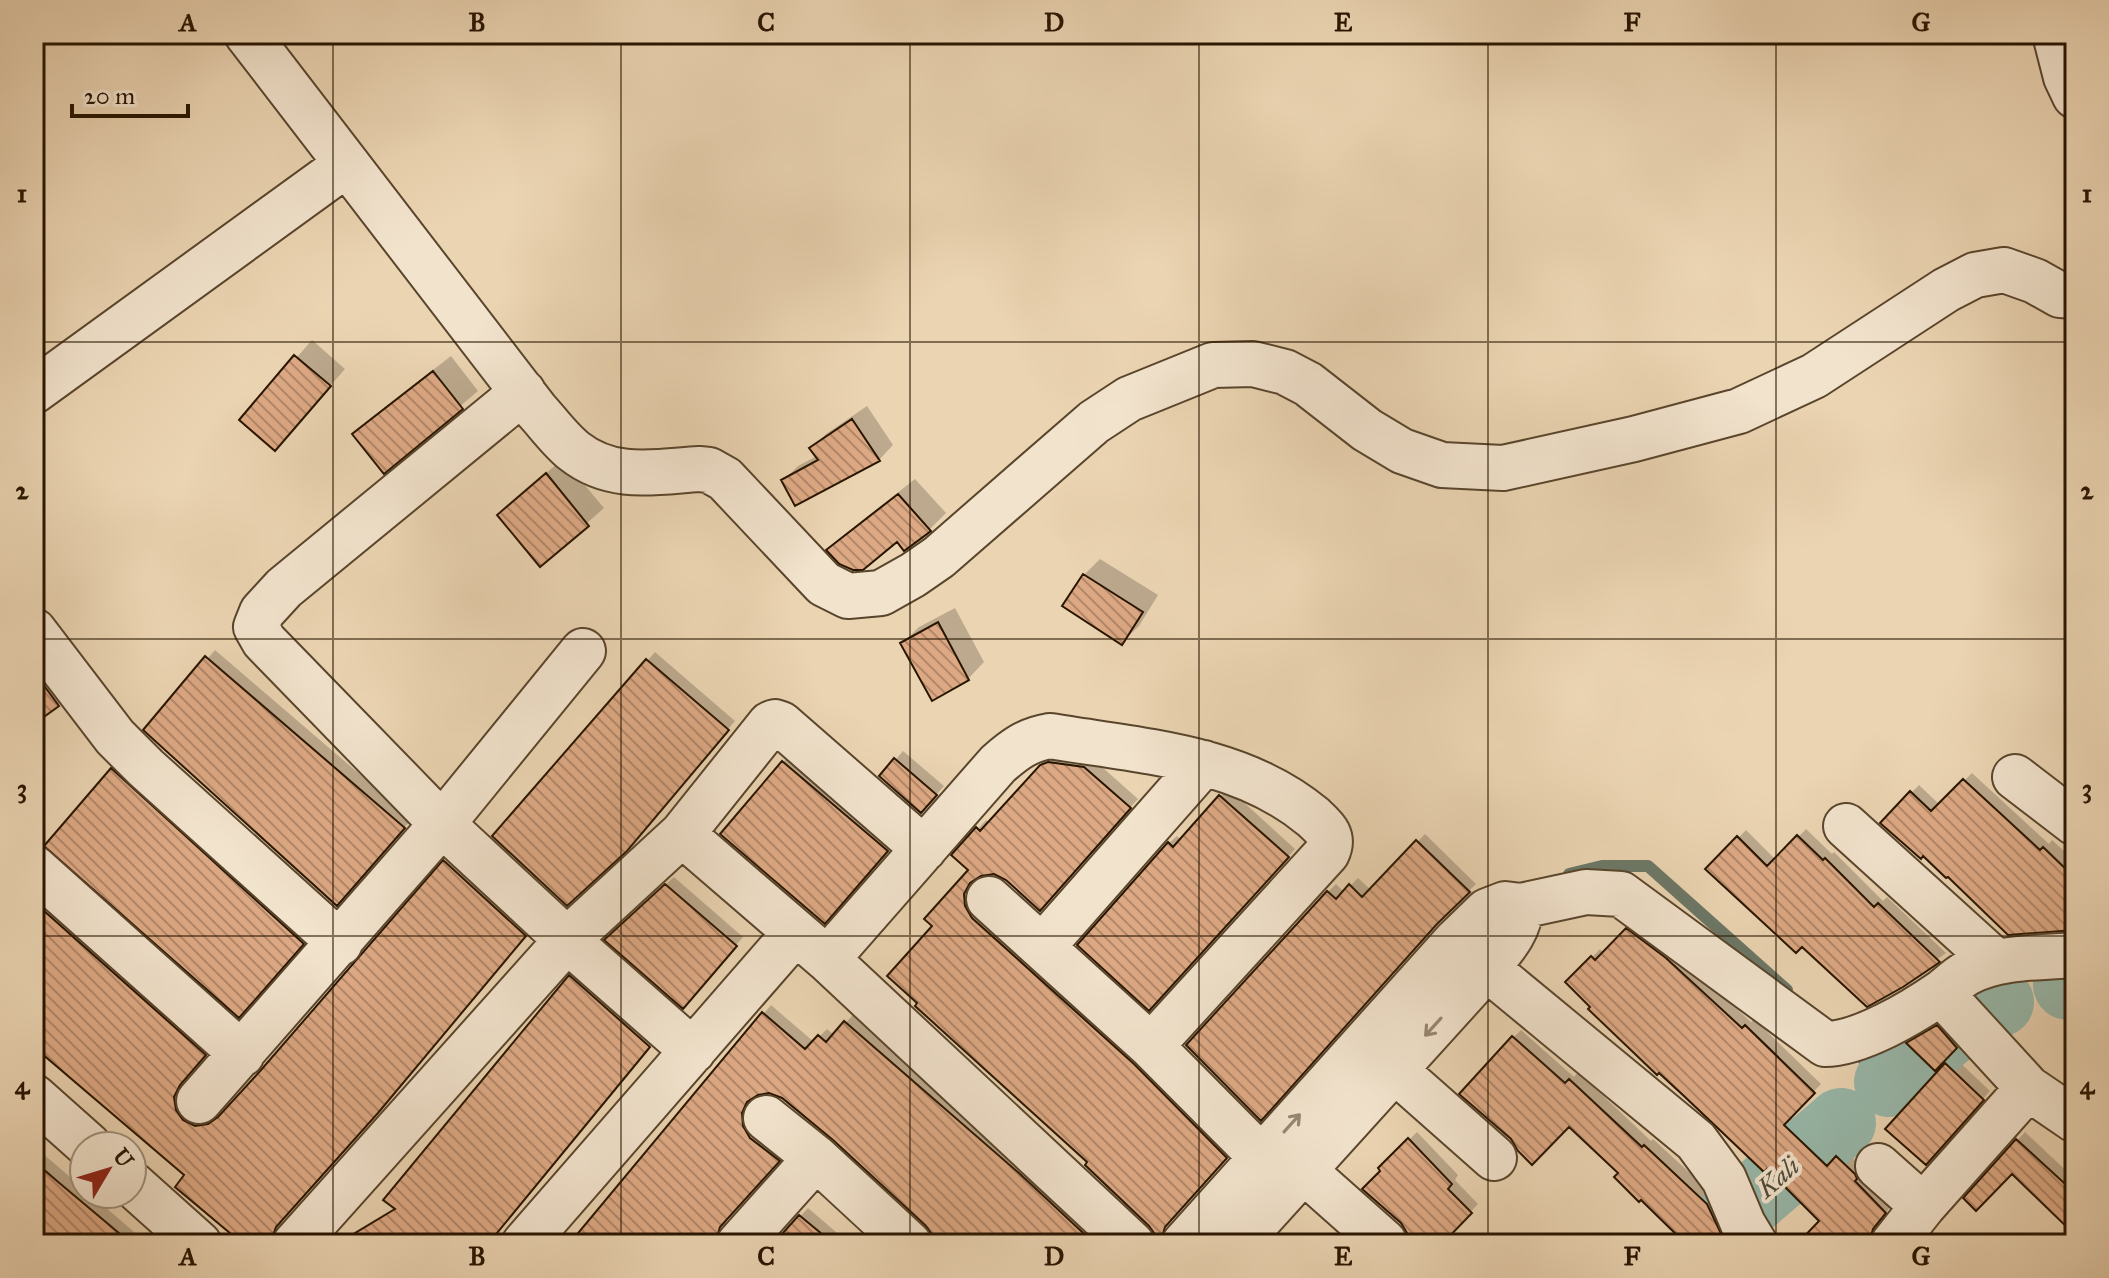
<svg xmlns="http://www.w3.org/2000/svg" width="2109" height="1278" font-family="'IM FELL Great Primer',serif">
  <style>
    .shadow { fill: #0003 }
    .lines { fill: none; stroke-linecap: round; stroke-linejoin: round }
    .stream { stroke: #6b7766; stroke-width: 12 }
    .river { stroke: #98b8aa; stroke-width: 70 }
    .building { fill: url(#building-back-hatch); stroke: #281500; stroke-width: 2 }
    .minor-casing { stroke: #59452c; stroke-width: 48 }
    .minor { stroke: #f2e3cd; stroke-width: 44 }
    .oneway { stroke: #978671 }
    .grid { fill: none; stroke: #281500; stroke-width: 2; stroke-opacity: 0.55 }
    .labels { text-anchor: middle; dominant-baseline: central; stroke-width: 8; stroke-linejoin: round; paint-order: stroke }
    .water-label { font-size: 26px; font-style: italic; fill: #4f4e3c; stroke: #f2e3cd }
    .neatline { fill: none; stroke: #281500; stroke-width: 3 }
    .grid-label { font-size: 26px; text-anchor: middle; font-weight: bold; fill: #281500 }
  </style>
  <defs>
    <pattern id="building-back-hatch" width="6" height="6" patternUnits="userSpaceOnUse" patternTransform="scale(2)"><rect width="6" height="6" fill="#dda984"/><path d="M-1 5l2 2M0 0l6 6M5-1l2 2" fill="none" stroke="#b3886a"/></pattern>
  </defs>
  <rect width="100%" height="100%" fill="#ebd4b2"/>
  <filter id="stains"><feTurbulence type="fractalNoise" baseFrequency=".0025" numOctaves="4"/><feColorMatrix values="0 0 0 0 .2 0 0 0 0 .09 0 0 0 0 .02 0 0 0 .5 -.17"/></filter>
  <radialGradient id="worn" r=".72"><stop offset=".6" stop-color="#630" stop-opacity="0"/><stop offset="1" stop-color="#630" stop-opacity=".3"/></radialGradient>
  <path class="shadow" d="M 312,340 L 345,369 L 275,448 L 242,420 Z
    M 451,356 L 478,391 L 384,471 L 355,434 L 371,418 Z
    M 867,406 L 893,445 L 879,460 L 784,480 L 798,466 L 817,456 L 812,448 L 826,434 Z
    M 563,459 L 604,508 L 541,564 L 516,498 Z
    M 915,479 L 946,513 L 930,529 L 905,548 L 897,540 L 829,550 L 845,534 Z
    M 1100,559 L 1158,595 L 1139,626 L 1122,642 L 1084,575 Z
    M 955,608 L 984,662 L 968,679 L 903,643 L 919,627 Z
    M 34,641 L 82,680 L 58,704 L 34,721 Z
    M 215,650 L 412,819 L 344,896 L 146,729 Z
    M 655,652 L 735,721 L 633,839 L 495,836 Z
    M 903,751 L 944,786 L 929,803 L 882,776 Z
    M 791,754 L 895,842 L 832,914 L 783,762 Z
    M 1051,757 L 1093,759 L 1138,799 L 1048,900 L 994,872 L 976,876 L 972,884 L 973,897 L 1234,1149 L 1162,1230 L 1090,1162 L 935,926 L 971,870 L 954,855 L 986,820 L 990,823 Z
    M 120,762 L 310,935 L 246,1007 L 112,769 Z
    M 1972,773 L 2049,844 L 2052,840 L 2075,861 L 2075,928 L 1923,853 L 1882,823 L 1919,785 L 1940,805 Z
    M 1228,788 L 1295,849 L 1157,1000 L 1169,843 L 1177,836 L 1181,840 Z
    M 1806,829 L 1832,854 L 1834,852 L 1883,901 L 1887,897 L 1946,953 L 1902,985 L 1802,944 L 1708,869 L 1746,830 L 1776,860 Z
    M 1425,834 L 1476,884 L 1443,916 L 1268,1111 L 1328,892 L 1336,884 L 1344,892 L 1358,878 L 1371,890 Z
    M 452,854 L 533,928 L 386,1103 L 284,1217 L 278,1233 L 268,1244 L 246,1244 L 187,1175 L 34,1044 L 34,885 L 212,1046 L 188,1074 L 181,1088 L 183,1101 L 204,1119 L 217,1117 L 225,1112 Z
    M 674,877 L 743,937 L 690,998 L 607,939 Z
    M 1635,922 L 1674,951 L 1751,1022 L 1754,1019 L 1821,1084 L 1790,1116 L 1836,1160 L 1845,1150 L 1862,1167 L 1892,1204 L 1875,1230 L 1877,1244 L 1800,1244 L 1822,1220 L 1568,982 L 1600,949 L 1604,954 Z
    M 580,968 L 658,1036 L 487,1244 L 334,1244 L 396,1207 Z
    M 2001,983 L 2010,991 L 1992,1009 L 1980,996 L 1988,989 Z
    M 771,1005 L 814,1042 L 827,1029 L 834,1035 L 853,1015 L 1028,1166 L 1111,1244 L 935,1244 L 934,1235 L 928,1224 L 834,1138 L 783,1097 L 771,1091 L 752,1096 L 748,1106 L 786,1152 L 728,1217 L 722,1232 L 712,1244 L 573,1244 Z
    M 1945,1019 L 1964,1039 L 1935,1069 L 1909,1043 L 1916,1036 Z
    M 1521,1030 L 1574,1077 L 1578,1072 L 1651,1141 L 1653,1139 L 1715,1196 L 1739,1244 L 1689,1244 L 1621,1173 L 1513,1038 Z
    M 1954,1057 L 1990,1091 L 1934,1154 L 1888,1129 Z
    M 1417,1132 L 1458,1175 L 1455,1180 L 1478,1204 L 1451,1232 L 1456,1237 L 1449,1244 L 1409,1244 L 1410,1234 L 1381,1168 Z
    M 2025,1132 L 2075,1179 L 2075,1228 L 2012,1171 L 1966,1198 Z
    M 34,1146 L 84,1189 L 84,1194 L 90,1194 L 148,1244 L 34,1244 Z
    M 808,1208 L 850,1244 L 775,1244 Z"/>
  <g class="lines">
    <path class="stream" d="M 1569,874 L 1602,866 L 1648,866 L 1787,990
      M 1851,1048 L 1889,1082"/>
    <path class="river" d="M 2068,985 L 2075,983
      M 1889,1082 L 1977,1007 L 1999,1002
      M 1715,1231 L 1841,1123"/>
  </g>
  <path class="building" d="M 294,355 L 331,386 L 275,451 L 239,420 Z
    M 433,371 L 463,409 L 384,474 L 352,434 Z
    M 852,419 L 880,461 L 795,506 L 781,480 L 818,460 L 809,448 Z
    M 546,473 L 589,526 L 540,567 L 497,515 Z
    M 898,494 L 931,531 L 904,551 L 897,542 L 863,570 L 853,570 L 839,564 L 826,550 Z
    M 1083,574 L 1143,612 L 1122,645 L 1062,606 Z
    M 938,622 L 969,680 L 932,701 L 900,643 Z
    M 205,656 L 405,828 L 337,906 L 143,730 Z
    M 646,659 L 729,730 L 627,851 L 567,906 L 492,836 Z
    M 34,672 L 59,706 L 34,724 Z
    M 894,758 L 937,795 L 921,813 L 879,776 Z
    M 782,761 L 888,851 L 825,924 L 720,834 Z
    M 1048,762 L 1084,767 L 1131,808 L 1040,911 L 1006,880 L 994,874 L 981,876 L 970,883 L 964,894 L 965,906 L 972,918 L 1134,1064 L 1227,1158 L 1165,1227 L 1160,1244 L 1156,1244 L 1156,1236 L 1149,1226 L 1085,1165 L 1087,1162 L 915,1006 L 917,1003 L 887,976 L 932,926 L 924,919 L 968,870 L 951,855 L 976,827 L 980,831 L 1040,765 Z
    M 111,768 L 304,944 L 239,1018 L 44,846 Z
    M 1963,779 L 2040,850 L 2043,847 L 2075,878 L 2075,930 L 2008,935 L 1948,877 L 1946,878 L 1923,856 L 1921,859 L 1880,823 L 1910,791 L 1931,811 Z
    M 1219,795 L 1289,857 L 1149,1011 L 1077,945 L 1168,842 L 1173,847 Z
    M 1797,835 L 1823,860 L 1825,858 L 1874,907 L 1878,903 L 1940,962 L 1903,987 L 1867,1007 L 1802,947 L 1796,953 L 1705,869 L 1737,836 L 1767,866 Z
    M 1416,840 L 1470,892 L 1437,924 L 1261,1121 L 1186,1045 L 1327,891 L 1336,899 L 1349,884 L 1362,897 Z
    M 443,860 L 526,936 L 378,1113 L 276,1227 L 270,1244 L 243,1244 L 175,1187 L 184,1175 L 34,1047 L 34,902 L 206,1055 L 180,1085 L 174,1097 L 176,1110 L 183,1120 L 195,1126 L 208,1124 L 218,1117 L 261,1070 Z
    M 665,884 L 737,946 L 683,1009 L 604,940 Z
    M 1626,928 L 1666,958 L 1742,1028 L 1745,1025 L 1815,1093 L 1784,1125 L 1827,1166 L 1836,1156 L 1855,1174 L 1857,1179 L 1855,1181 L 1886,1213 L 1873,1229 L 1869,1244 L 1797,1244 L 1819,1221 L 1767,1169 L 1764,1172 L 1685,1097 L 1659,1073 L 1657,1075 L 1588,1009 L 1590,1007 L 1565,982 L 1591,956 L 1595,960 Z
    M 569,975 L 650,1047 L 488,1244 L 337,1244 L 395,1209 L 383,1200 Z
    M 762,1012 L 805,1049 L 818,1035 L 826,1042 L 844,1021 L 1020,1174 L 1095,1244 L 933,1244 L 933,1236 L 926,1226 L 833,1140 L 782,1098 L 769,1093 L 758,1095 L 747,1102 L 742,1113 L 743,1126 L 750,1138 L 780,1161 L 720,1227 L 715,1244 L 569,1244 Z
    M 1937,1025 L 1957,1048 L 1935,1071 L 1906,1043 Z
    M 1512,1036 L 1565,1083 L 1569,1079 L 1642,1147 L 1644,1145 L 1707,1204 L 1726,1244 L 1686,1244 L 1641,1200 L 1639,1202 L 1614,1177 L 1618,1173 L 1569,1127 L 1532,1165 L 1518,1151 L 1511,1139 L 1459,1094 Z
    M 1945,1063 L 1984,1100 L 1926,1165 L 1885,1129 Z
    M 1408,1138 L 1452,1184 L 1448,1189 L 1472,1213 L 1442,1244 L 1408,1244 L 1407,1233 L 1401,1223 L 1362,1189 L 1380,1171 L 1378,1168 Z
    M 2016,1139 L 2075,1193 L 2075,1235 L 2012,1174 L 1976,1211 L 1963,1198 Z
    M 34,1161 L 57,1181 L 132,1244 L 34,1244 Z
    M 799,1215 L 834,1244 L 773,1244 Z"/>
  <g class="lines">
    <defs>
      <path id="minor" d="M 247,34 L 536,410 C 548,423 560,440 574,451 C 612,481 654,472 699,469 L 709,470 L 725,479 L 824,584 L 848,596 L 881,593 L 913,575 L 939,557 L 1094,422 L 1129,399 L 1213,365 L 1253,364 L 1285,372 L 1308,384 L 1367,430 L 1402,451 L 1442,465 L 1503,468 L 1634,439 L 1739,411 L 1814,376 L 1946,290 L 1975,275 L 2004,270 L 2035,281 L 2060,295 L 2075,296
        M 2055,34 L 2066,77 L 2075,96
        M 34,391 L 347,164
        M 523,392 L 284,588 L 262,612 L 256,627 L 264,641 L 442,824 L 567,940 L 693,1051
        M 34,631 L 115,737 L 146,768 L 340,943
        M 2015,777 L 2075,823
        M 1846,826 L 1996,962
        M 682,834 L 827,959 L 1132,1244
        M 34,868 L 242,1054
        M 989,899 L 1151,1046 L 1283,1179
        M 1042,947 L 1204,763
        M 1466,951 L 1696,1141 L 1724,1179 L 1743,1224 L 1755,1244
        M 827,959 L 998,764 C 1015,749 1027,740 1050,736 C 1140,751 1240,756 1313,817 C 1325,828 1335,836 1327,853 L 1151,1046
        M 1941,993 L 2028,1088 L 2075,1120
        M 1373,1051 L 1494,1158
        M 34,1097 L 89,1146
        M 199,1101 L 442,824 L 583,651
        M 766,1118 L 816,1158 L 909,1244
        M 1878,1166 L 1923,1206
        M 1304,1171 L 1384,1242
        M 132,1184 L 199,1244
        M 295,1244 L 567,940 L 682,834 L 770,724 L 775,722 L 781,724 L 924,849
        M 524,1244 L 795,933
        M 739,1244 L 816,1158
        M 1184,1244 L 1456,941 L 1487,911 L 1505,904 L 1521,906 L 1586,892 L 1621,894 L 1825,1044 C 1860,1044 1913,1012 1942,992 C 1950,986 1958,978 1967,973 C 1999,956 2039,958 2075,955
        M 1237,1244 L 1486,969 C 1502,949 1519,933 1521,906
        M 1893,1244 L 1923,1206 L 2028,1088"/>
    </defs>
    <use href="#minor" class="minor-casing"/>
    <use href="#minor" class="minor"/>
  </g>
  <defs><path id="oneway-shaft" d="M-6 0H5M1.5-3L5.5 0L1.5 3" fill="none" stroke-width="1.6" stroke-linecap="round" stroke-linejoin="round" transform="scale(2)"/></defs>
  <g class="oneway">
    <use href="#oneway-shaft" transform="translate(1433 1027) rotate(132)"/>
    <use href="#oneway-shaft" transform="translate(1292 1123) rotate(-48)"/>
  </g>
  <path class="grid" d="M 333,34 L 333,1244M 621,34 L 621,1244M 910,34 L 910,1244M 1199,34 L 1199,1244M 1488,34 L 1488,1244M 1776,34 L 1776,1244M 34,342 L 2075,342M 34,639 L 2075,639M 34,936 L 2075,936"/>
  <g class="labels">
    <g class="water-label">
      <text transform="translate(1778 1177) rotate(-41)">Kali</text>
    </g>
  </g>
  <rect width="2109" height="1278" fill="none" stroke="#ebd4b2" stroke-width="88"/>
  <g transform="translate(108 1170) rotate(52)"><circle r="38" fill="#f2e3cd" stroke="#a1917b" stroke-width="2"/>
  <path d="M0-6L14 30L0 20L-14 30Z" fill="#8f2418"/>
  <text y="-12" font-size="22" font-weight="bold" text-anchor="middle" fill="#281500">U</text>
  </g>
  <path d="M72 104v12h116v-12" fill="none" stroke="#281500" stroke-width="4"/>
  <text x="84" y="104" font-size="24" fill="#281500" stroke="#f2e3cd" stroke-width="6" paint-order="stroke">20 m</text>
  <rect x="44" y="44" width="2021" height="1190" class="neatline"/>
  <g class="grid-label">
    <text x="188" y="31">A</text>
    <text x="477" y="31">B</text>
    <text x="766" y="31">C</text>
    <text x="1054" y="31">D</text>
    <text x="1343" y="31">E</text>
    <text x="1632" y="31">F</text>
    <text x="1921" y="31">G</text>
    <text x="22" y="202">1</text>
    <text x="2087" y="202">1</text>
    <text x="22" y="499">2</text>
    <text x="2087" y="499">2</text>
    <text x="22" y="797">3</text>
    <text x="2087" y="797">3</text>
    <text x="22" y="1094">4</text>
    <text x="2087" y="1094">4</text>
    <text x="188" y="1265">A</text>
    <text x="477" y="1265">B</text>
    <text x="766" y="1265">C</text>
    <text x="1054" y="1265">D</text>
    <text x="1343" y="1265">E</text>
    <text x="1632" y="1265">F</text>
    <text x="1921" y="1265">G</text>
  </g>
  <rect width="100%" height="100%" filter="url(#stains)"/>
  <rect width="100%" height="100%" fill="url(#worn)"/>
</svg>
